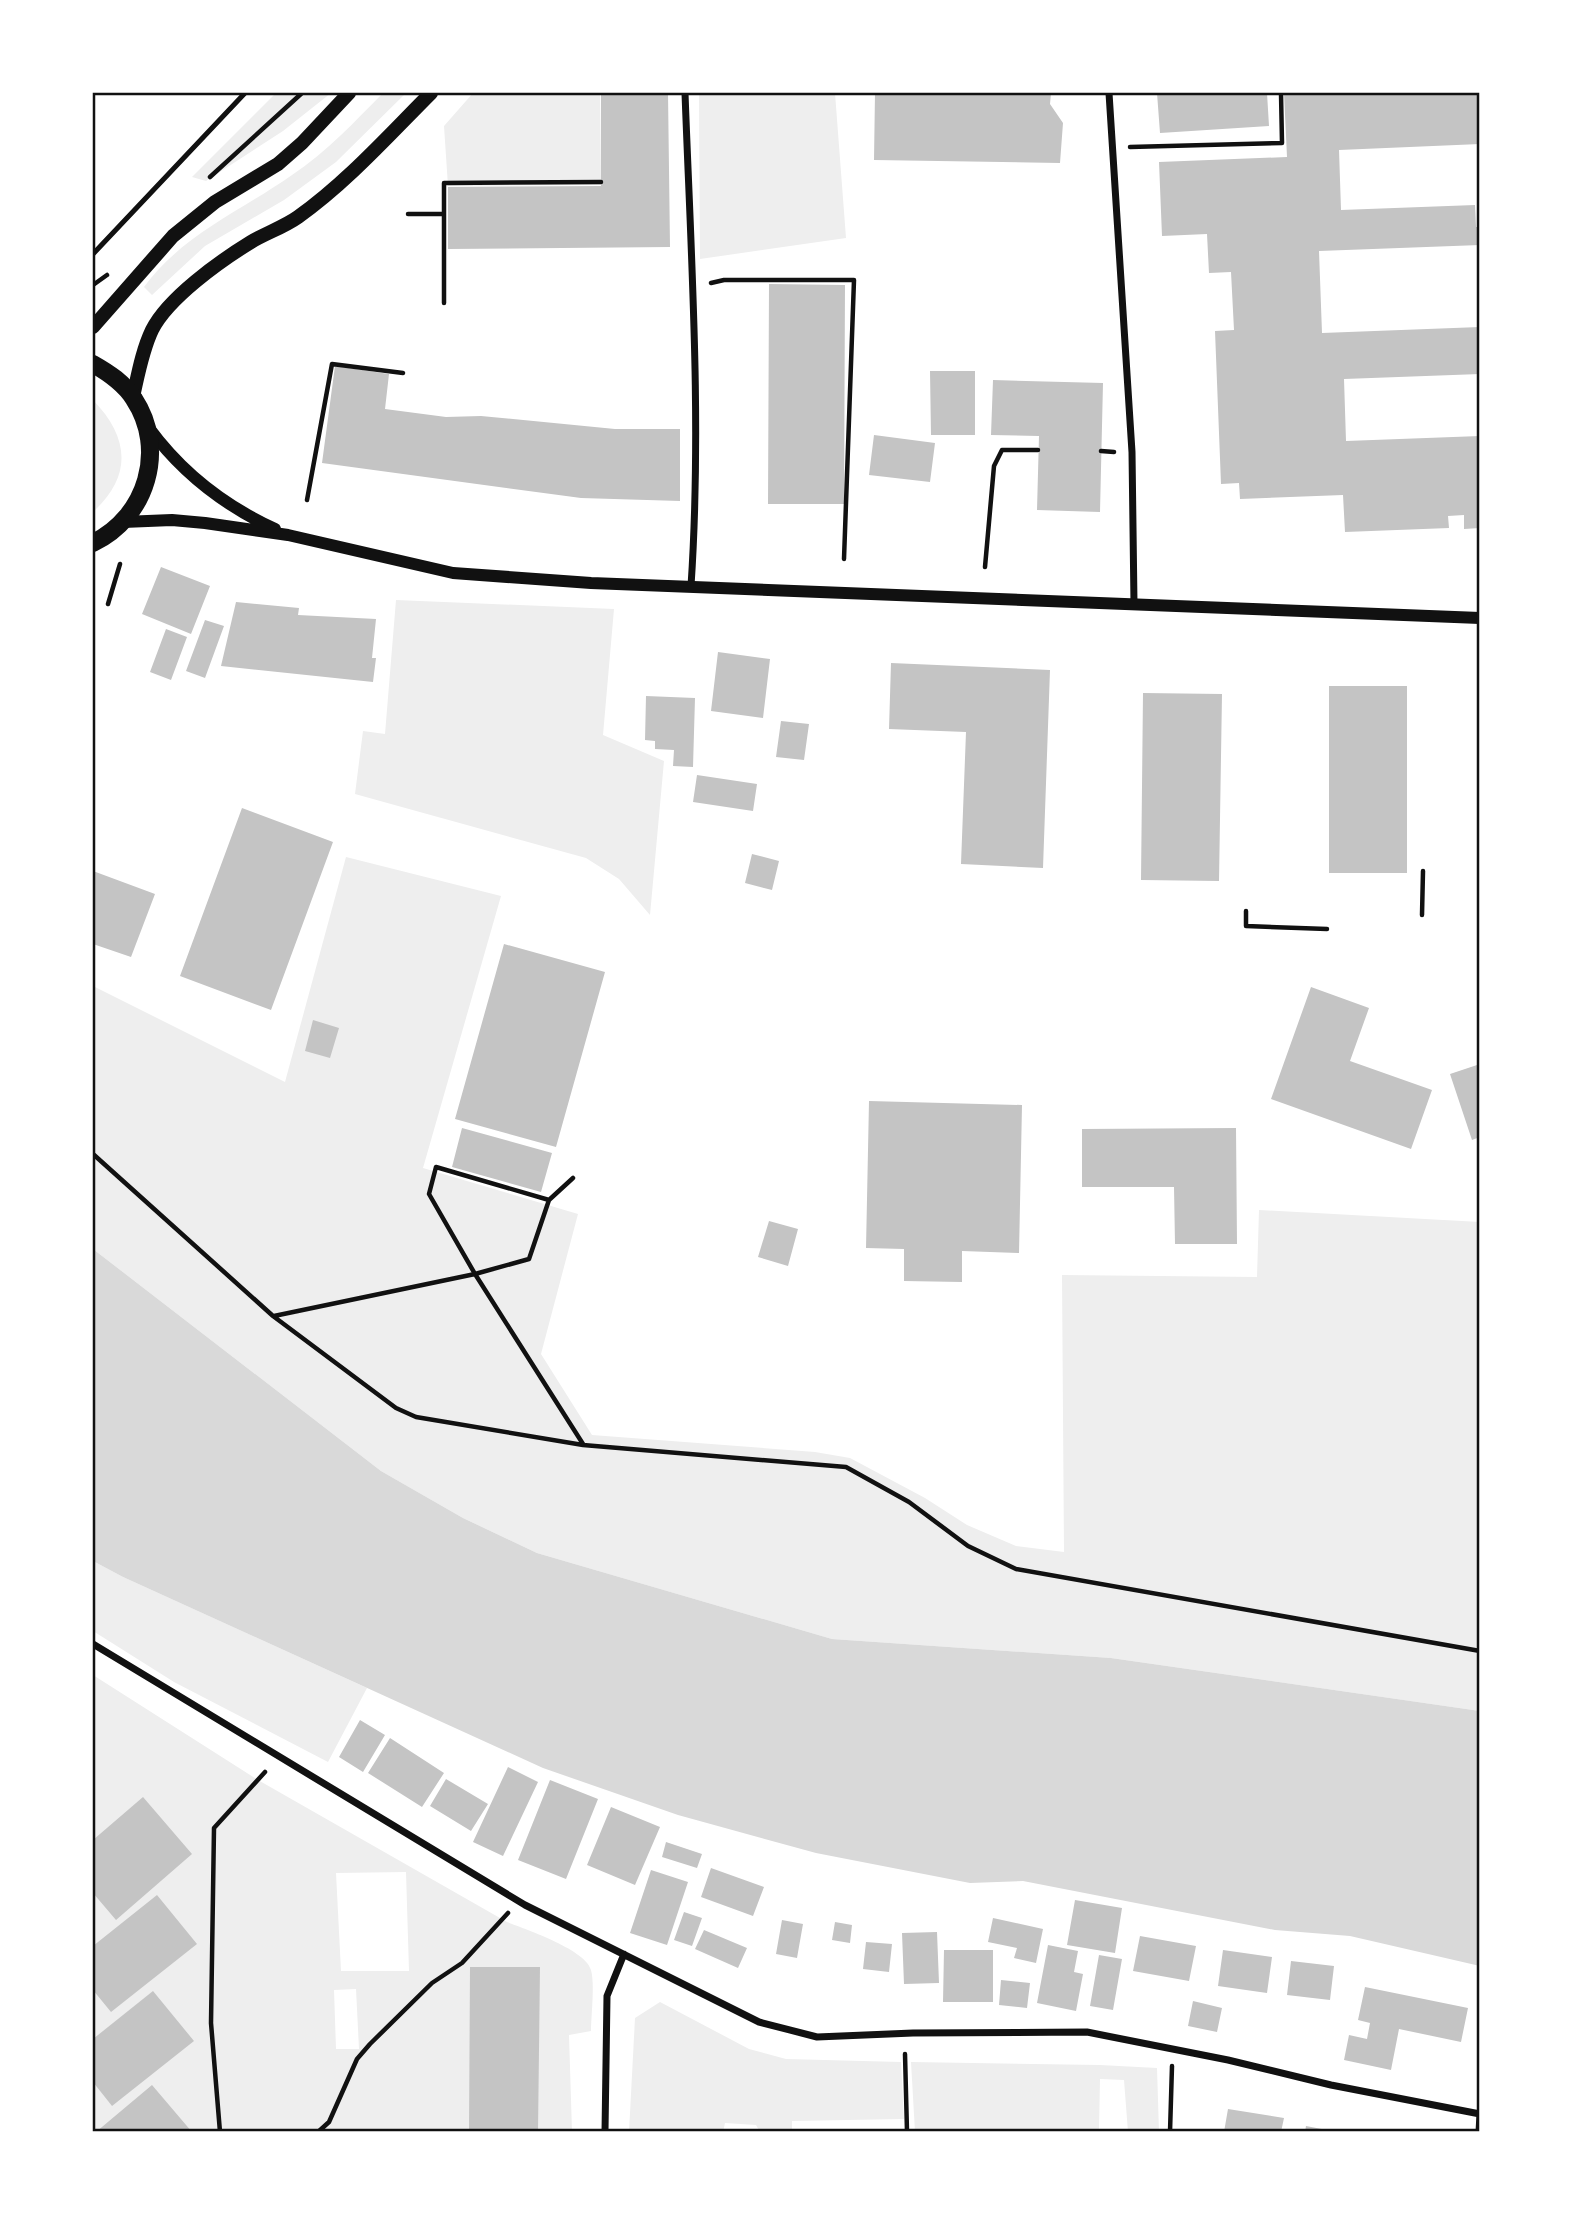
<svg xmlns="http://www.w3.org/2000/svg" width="1573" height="2225" font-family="'Open Sans',sans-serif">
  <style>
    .green { fill: #eee; fill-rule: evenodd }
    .water { fill: #d9d9d9 }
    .building { fill: #c4c4c4 }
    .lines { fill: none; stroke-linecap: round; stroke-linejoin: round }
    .path { stroke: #111; stroke-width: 4.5 }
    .service { stroke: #111; stroke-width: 5 }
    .minor { stroke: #111; stroke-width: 7 }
    .tertiary { stroke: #111; stroke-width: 12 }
    .secondary { stroke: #111; stroke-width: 14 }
    .primary { stroke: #111; stroke-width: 18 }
    .neatline { fill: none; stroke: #111; stroke-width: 2.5 }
  </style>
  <rect width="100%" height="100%" fill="#fff"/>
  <path class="green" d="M 276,93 L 331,93 L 283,131 L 206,181 L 192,177 Z
    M 383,93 L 406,93 L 336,162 L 284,200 L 205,246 L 152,295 L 144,287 C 182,235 241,211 292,175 C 327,152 354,122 383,93 Z
    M 473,93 L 600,93 L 601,185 L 448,186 L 444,126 Z
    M 699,93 L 835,93 L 846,238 L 700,259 Z
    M 93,400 C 129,437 133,476 93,512 Z
    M 396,600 L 614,609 L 603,735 L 664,761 L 650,915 L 619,879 L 586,858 L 355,794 L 363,731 L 385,734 Z
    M 346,857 L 501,896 L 423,1168 L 578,1214 L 541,1354 L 592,1435 L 815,1452 L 850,1458 L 925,1498 L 967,1525 L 1016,1546 L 1064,1552 L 1062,1275 L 1257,1277 L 1259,1210 L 1480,1222 L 1480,1711 L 1111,1658 L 832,1639 L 537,1553 L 463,1518 L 381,1471 L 93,1249 L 93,986 L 285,1082 Z
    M 93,1561 L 123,1577 L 367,1688 L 328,1762 L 174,1682 L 93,1631 Z
    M 93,1675 L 258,1780 L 507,1922 C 525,1929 587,1950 591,1970 C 595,1985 591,2015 591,2031 L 569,2035 L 572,2132 L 93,2132 ZM 406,1872 L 409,1971 L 341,1971 L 336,1873 ZM 356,1989 L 359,2049 L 336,2049 L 334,1990 Z
    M 660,2002 L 749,2049 L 786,2059 L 901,2062 L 904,2119 L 792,2121 L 792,2132 L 760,2132 L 756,2125 L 725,2123 L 723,2132 L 629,2132 L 635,2018 Z
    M 911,2062 L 1100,2065 L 1157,2068 L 1159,2132 L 1128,2132 L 1124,2080 L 1100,2079 L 1099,2130 L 1108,2132 L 915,2132 Z"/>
  <path class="water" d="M 93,1249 L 381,1471 L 463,1518 L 537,1553 L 832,1639 L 1111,1658 L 1480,1711 L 1480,1966 L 1350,1936 L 1275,1930 L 1023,1881 L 970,1883 L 816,1853 L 678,1815 L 543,1768 L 123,1577 L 93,1561 Z"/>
  <path class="building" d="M 601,93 L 668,93 L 670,247 L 448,249 L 448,187 L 601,186 Z
    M 875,93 L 1051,93 L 1050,104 L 1063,123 L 1060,163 L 874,160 Z
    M 1157,93 L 1267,93 L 1269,126 L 1160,133 Z
    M 1284,93 L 1480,93 L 1480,144 L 1339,150 L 1341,210 L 1475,205 L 1476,227 L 1480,227 L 1480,245 L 1319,251 L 1322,333 L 1480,327 L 1480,374 L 1344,379 L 1346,441 L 1480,436 L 1480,528 L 1464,529 L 1464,515 L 1448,516 L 1449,528 L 1345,532 L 1343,495 L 1240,499 L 1239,483 L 1221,484 L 1215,331 L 1234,330 L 1231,272 L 1209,273 L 1207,234 L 1162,236 L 1159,162 L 1287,157 Z
    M 769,284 L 845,285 L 844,504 L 768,504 Z
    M 335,366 L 389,374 L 385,409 L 446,417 L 481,416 L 615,429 L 680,429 L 680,501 L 581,498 L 322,463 Z
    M 930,371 L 975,371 L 975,435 L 931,435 Z
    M 993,380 L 1103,383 L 1100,512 L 1037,510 L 1039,436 L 991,435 Z
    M 874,435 L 935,443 L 930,482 L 869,475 Z
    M 161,567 L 210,586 L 191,634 L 142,614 Z
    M 236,602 L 299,608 L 298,615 L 376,619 L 372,658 L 376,658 L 373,682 L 221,666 Z
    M 205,620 L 224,626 L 205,678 L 186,671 Z
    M 166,629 L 187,637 L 171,680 L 150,672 Z
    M 718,652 L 770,659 L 763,718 L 711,711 Z
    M 891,663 L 1050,670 L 1043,868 L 961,864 L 966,732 L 889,729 Z
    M 1329,686 L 1407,686 L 1407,873 L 1329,873 Z
    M 1143,693 L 1222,694 L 1219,881 L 1141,880 Z
    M 646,696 L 695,698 L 693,767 L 673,766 L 674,750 L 655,749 L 655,741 L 645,740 Z
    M 781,721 L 809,724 L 804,760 L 776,757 Z
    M 697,775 L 757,784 L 753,811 L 693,802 Z
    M 242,808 L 333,842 L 271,1010 L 180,976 Z
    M 752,854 L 779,861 L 772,890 L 745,883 Z
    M 93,871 L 155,894 L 131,957 L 93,944 Z
    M 504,944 L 605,972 L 556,1147 L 455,1119 Z
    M 1311,987 L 1369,1008 L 1350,1061 L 1432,1090 L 1411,1149 L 1271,1099 Z
    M 313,1020 L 339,1028 L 330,1058 L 305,1051 Z
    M 1480,1064 L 1480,1137 L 1472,1140 L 1450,1074 Z
    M 869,1101 L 1022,1105 L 1019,1253 L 962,1251 L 962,1282 L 904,1281 L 904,1249 L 866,1248 Z
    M 462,1128 L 552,1153 L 541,1192 L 452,1167 Z
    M 1236,1128 L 1237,1244 L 1175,1244 L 1174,1187 L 1082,1187 L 1082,1129 Z
    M 769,1221 L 798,1229 L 788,1266 L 758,1257 Z
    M 360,1720 L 385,1735 L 363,1772 L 339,1757 Z
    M 390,1738 L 444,1773 L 422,1807 L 368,1773 Z
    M 508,1767 L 538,1782 L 503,1856 L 473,1842 Z
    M 446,1779 L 488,1804 L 471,1831 L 430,1806 Z
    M 550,1780 L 598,1799 L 566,1879 L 518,1860 Z
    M 143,1797 L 192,1854 L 116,1920 L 93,1893 L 93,1840 Z
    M 611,1807 L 660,1827 L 635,1885 L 587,1865 Z
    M 666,1842 L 702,1854 L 697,1868 L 662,1857 Z
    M 711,1868 L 764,1887 L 753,1916 L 701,1897 Z
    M 651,1870 L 688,1882 L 667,1945 L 630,1933 Z
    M 157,1895 L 197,1944 L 111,2012 L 93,1990 L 93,1946 Z
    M 1075,1900 L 1122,1908 L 1115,1953 L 1067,1945 Z
    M 684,1912 L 702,1918 L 692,1946 L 674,1940 Z
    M 993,1918 L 1043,1929 L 1036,1963 L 1014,1958 L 1017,1948 L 988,1942 Z
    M 782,1920 L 803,1924 L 797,1958 L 776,1954 Z
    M 835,1922 L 852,1925 L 850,1943 L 832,1940 Z
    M 704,1930 L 747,1948 L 738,1968 L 695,1949 Z
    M 937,1932 L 939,1983 L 904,1984 L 902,1933 Z
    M 1140,1936 L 1196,1946 L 1189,1981 L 1133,1971 Z
    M 866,1942 L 892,1944 L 889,1972 L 863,1969 Z
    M 1048,1945 L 1078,1951 L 1074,1972 L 1083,1974 L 1076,2011 L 1037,2003 Z
    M 944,1950 L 993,1950 L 993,2002 L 943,2002 Z
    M 1223,1950 L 1272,1957 L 1267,1993 L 1218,1986 Z
    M 1099,1955 L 1122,1959 L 1113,2010 L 1090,2006 Z
    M 1291,1961 L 1334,1966 L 1330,2000 L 1287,1995 Z
    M 470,1967 L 540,1967 L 538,2132 L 469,2132 Z
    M 1001,1980 L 1030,1983 L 1027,2008 L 999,2005 Z
    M 1365,1987 L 1468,2008 L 1461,2042 L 1399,2029 L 1391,2070 L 1344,2060 L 1349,2035 L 1367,2039 L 1370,2023 L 1358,2020 Z
    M 153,1991 L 194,2041 L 112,2106 L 93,2082 L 93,2039 Z
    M 1193,2001 L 1222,2008 L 1217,2032 L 1188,2026 Z
    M 152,2085 L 192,2132 L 96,2132 Z
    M 1228,2109 L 1284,2118 L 1281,2132 L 1224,2132 Z
    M 1306,2126 L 1332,2131 L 1332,2132 L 1305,2132 Z"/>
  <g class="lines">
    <path class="path" d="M 1130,147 L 1282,143 L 1281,93
      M 210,177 L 302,93
      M 408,214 L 444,214
      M 711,283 L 724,280 L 854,280 L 844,559
      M 93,285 L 107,275
      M 444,303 L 444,183 L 601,182
      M 1101,451 L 1114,452
      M 307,500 L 332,364 L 403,373
      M 985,567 L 994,466 L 1002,450 L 1038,450
      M 108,604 L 120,564
      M 1246,911 L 1246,926 L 1327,929
      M 1422,915 L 1423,871
      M 93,1154 L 273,1316 L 396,1408 L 416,1417 L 583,1445 L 846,1467 L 909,1502 L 968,1546 L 1016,1569 L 1480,1651
      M 549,1200 L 436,1167 L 429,1194 L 475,1274 L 583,1444
      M 274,1316 L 475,1274 L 529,1259 L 549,1200 L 573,1178
      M 905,2054 L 907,2132
      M 220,2132 L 211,2023 L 214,1828 L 265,1772
      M 318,2132 L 329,2122 L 357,2059 L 370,2044 L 432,1983 L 462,1963 L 508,1913
      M 1170,2132 L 1172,2066"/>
    <path class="service" d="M 93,254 L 245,93"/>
    <path class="minor" d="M 685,93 C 691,257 702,422 691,586
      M 1109,93 L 1132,452 L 1134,603
      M 93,1644 L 525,1905 L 759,2022 L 817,2037 L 913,2033 L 1087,2032 L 1228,2060 L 1331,2085 L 1480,2114
      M 605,2132 L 607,1996 L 624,1954
      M 1479,2132 L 1480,2114"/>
    <path class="tertiary" d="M 149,428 C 182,473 225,506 275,529
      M 123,522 L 172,520 L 205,523 L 288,535 L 453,573 L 591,583 L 1480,618"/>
    <path class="secondary" d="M 93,327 L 173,236 L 215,202 L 278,164 L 302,143 L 349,93
      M 133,397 C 138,375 142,351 152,330 C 168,298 220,261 251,242 C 266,233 284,227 298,217 C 347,182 388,136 431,93"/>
    <path class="primary" d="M 93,364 C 109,373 124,383 134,399 C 167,449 147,517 93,543"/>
  </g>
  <rect width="1573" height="2225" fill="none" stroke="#ffffff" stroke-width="189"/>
  <rect x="94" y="94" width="1384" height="2036" class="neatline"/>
</svg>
